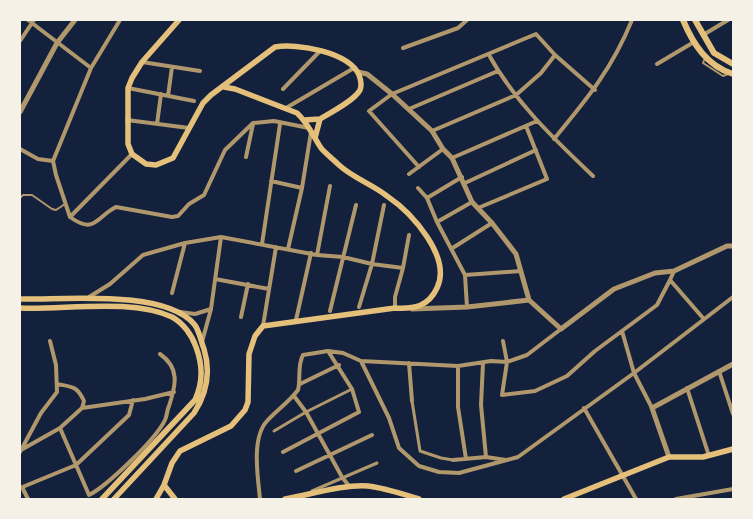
<svg xmlns="http://www.w3.org/2000/svg" width="753" height="519" font-family="Signika,sans-serif">
  <style>
    .lines { fill: none; stroke-linecap: round; stroke-linejoin: round }
    .service { stroke: #b1986c; stroke-width: 2 }
    .pedestrian { stroke: #b1986c; stroke-width: 3 }
    .minor { stroke: #b1986c; stroke-width: 4 }
    .tertiary { stroke: #b1986c; stroke-width: 5 }
    .secondary { stroke: #e5c07b; stroke-width: 5.5 }
    .primary { stroke: #e5c07b; stroke-width: 6 }
  </style>
  <rect width="100%" height="100%" fill="#14213d"/>
  <g class="lines">
    <path class="service" d="M 705,58 L 703,63 L 723,76 L 728,74
      M 20,198 L 23,195 L 32,195 L 52,209 L 56,210 L 65,204"/>
    <path class="pedestrian" d="M 412,401 L 420,451 L 441,458 L 453,460
      M 274,431 L 306,412 L 352,389
      M 312,491 L 377,463"/>
    <path class="minor" d="M 28,20 L 91,68
      M 703,35 L 728,20
      M 20,41 L 34,20
      M 403,48 L 458,28 L 467,20
      M 489,55 C 515,102 554,139 593,176
      M 142,62 L 200,71
      M 657,64 L 694,42
      M 128,88 L 194,101
      M 283,89 L 320,51
      M 168,96 L 172,67
      M 286,108 L 354,68
      M 409,109 L 498,71
      M 127,120 L 189,128
      M 157,124 L 161,94
      M 432,131 L 516,95 L 541,73 L 555,55
      M 554,139 C 587,99 612,69 632,20
      M 20,149 L 38,159 L 53,161
      M 246,157 L 253,124
      M 452,158 L 537,121
      M 419,167 L 369,111 L 392,94 L 536,34 L 555,55 L 595,90
      M 409,174 L 443,149
      M 271,181 L 302,188
      M 465,183 L 536,150
      M 418,188 L 427,198 L 437,222 L 465,275 L 467,307
      M 427,198 L 462,177
      M 478,208 L 547,179 L 526,126
      M 70,217 C 95,235 96,217 116,207 L 172,217 L 178,216 L 189,204 L 204,195 L 225,150 L 253,123 L 274,121 L 309,128
      M 70,217 L 56,175 L 53,161 L 91,68 L 120,20
      M 70,217 L 132,154
      M 437,222 L 472,202
      M 262,244 L 280,124
      M 288,249 L 302,188 L 311,132
      M 451,249 L 492,223
      M 317,255 L 330,186
      M 403,268 L 409,235
      M 674,271 L 670,280 L 703,318
      M 465,275 L 521,271
      M 215,279 L 269,289
      M 172,293 L 185,243
      M 89,297 L 110,284 L 143,255 L 185,243 L 221,237 L 317,255 L 343,257 L 372,264 L 403,268 L 395,297 L 395,308
      M 359,307 L 372,264 L 384,205
      M 330,311 L 356,205
      M 180,312 L 195,314 L 211,309
      M 241,317 L 248,284
      M 296,320 L 311,253
      M 263,326 L 276,247
      M 622,331 L 634,373 L 652,408
      M 503,341 L 507,362 L 502,395 L 535,391 L 567,376 L 595,351 L 657,305 L 670,280
      M 202,342 L 211,309 L 221,237
      M 361,361 L 389,418 L 399,448 L 419,466 L 439,472 L 459,473 L 518,457 L 634,373 L 733,297
      M 409,363 L 412,401
      M 483,363 L 481,405 L 486,457
      M 458,366 L 458,407 L 466,459
      M 719,371 L 733,414
      M 57,384 C 73,387 77,386 84,401 L 82,408
      M 300,384 L 339,365
      M 687,388 L 709,456
      M 294,396 L 306,412 L 342,477 L 349,486
      M 82,408 L 145,399 L 174,392
      M 584,408 L 636,499
      M 60,428 L 89,495 C 107,486 156,439 165,420 C 167,416 167,410 169,406 C 176,385 180,368 160,354
      M 21,450 L 60,428 L 82,408
      M 20,452 L 41,413 L 57,392 L 56,365 L 50,341
      M 283,452 L 359,412 L 352,389 L 328,351
      M 453,460 L 486,457 L 506,460
      M 296,471 L 372,435
      M 22,487 L 28,499
      M 20,488 L 76,465 L 129,415 L 133,400
      M 260,499 C 258,478 251,438 267,421 C 277,410 289,402 298,390 C 301,378 297,366 303,355 L 328,351 L 343,353 L 361,361 L 458,366 L 491,361 L 507,362 L 527,355 L 561,329
      M 676,499 L 733,489"/>
    <path class="tertiary" d="M 358,72 L 367,74 L 392,94 L 432,131 L 443,149 L 452,158 L 472,202 L 492,223 L 516,254 L 529,300 L 561,329 L 614,289 L 655,273 L 674,271 L 727,246 L 733,246
      M 20,112 L 57,43 L 75,20
      M 412,309 L 467,307 L 529,300
      M 669,457 L 652,408 L 733,364"/>
    <path class="secondary" d="M 179,20 L 142,62 L 132,78 L 128,88 L 128,144 L 132,154 L 146,164 L 156,165 L 173,158 L 203,103 L 211,95 L 275,47 C 297,43 349,52 359,75 C 361,80 362,85 360,90 C 355,100 330,113 320,119 L 315,138
      M 304,120 L 320,119
      M 20,299 C 63,300 164,289 194,324 C 199,329 201,342 204,349 C 211,372 207,393 194,413 L 114,499
      M 20,308 C 65,310 131,298 172,317 C 183,323 192,335 196,347 C 203,366 203,382 195,400 L 102,499
      M 164,485 L 175,499
      M 156,499 L 164,485 L 172,463 L 180,451 L 231,426 L 245,410 L 248,402 L 249,354 L 255,336 L 263,326 L 395,308 C 414,309 428,307 437,288 C 452,257 412,213 387,196 C 372,184 353,178 339,165 C 333,159 326,154 321,148 C 313,136 308,123 297,113 L 235,89 L 224,87
      M 285,499 C 309,495 344,484 368,486 C 385,488 402,494 419,499
      M 564,499 L 669,457 L 703,457 L 733,449"/>
    <path class="primary" d="M 683,20 C 693,44 707,66 733,74
      M 695,20 L 714,53 L 733,64"/>
  </g>
  <rect width="753" height="519" fill="none" stroke="#f6f1e7" stroke-width="42"/>
</svg>
